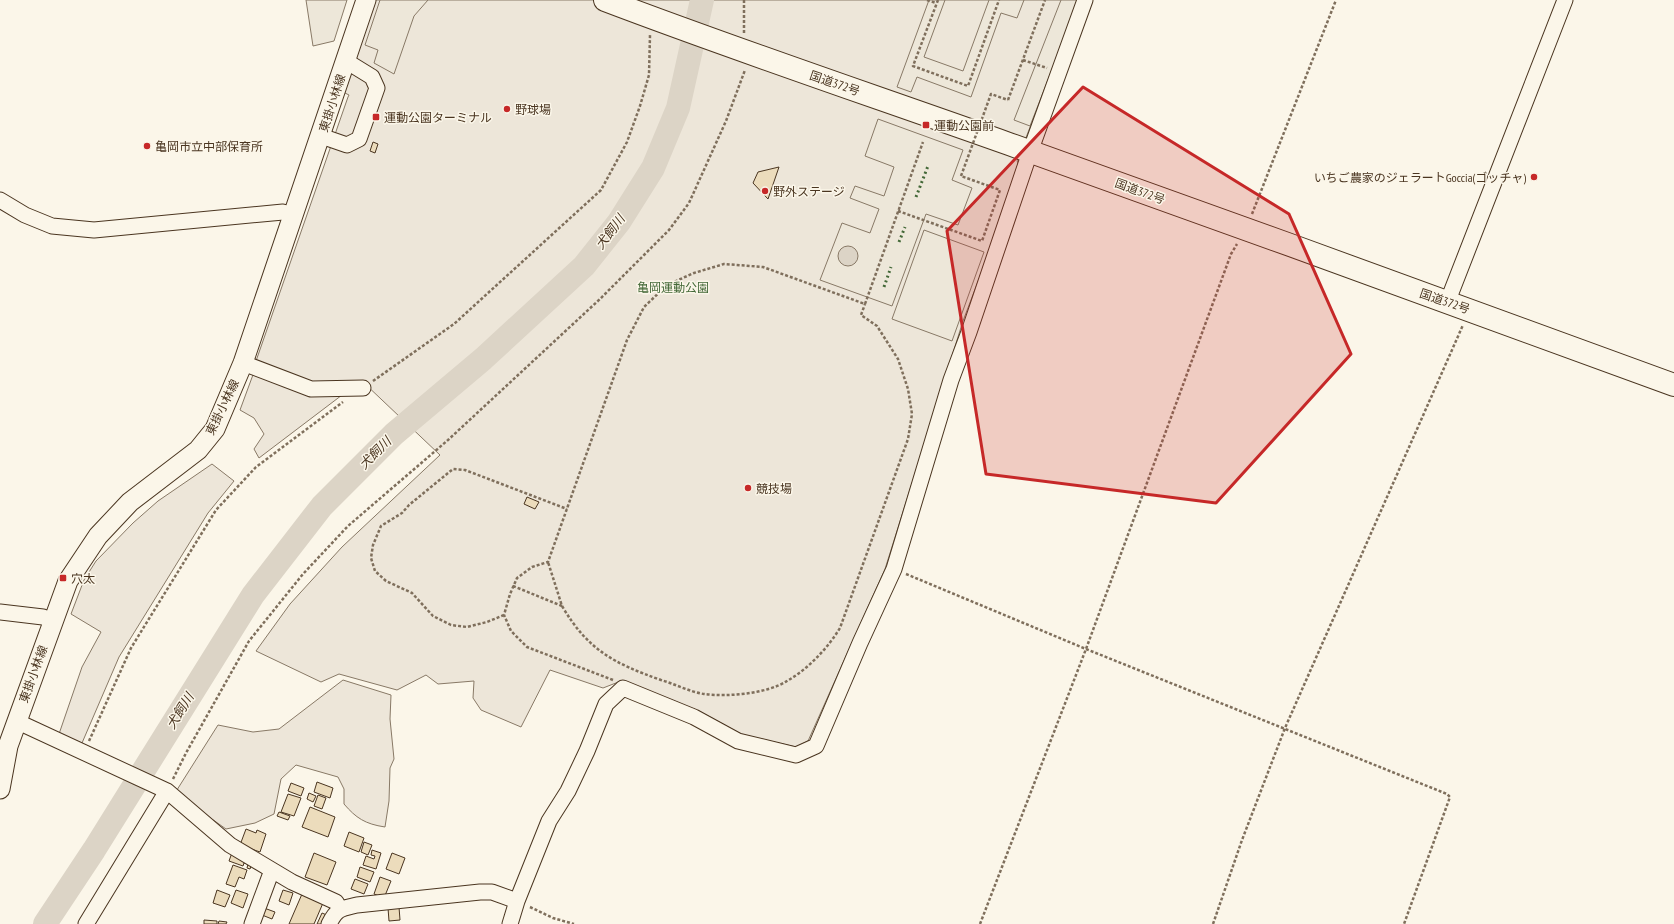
<svg xmlns="http://www.w3.org/2000/svg" width="1674" height="924" font-family="'PT Sans Narrow','Noto Sans JP',sans-serif">
  <style>
    .green { fill: #ede6d9; stroke: #887966 }
    .parking { fill: #ede7d9; stroke: #887966 }
    .water { fill: #dcd4c6; stroke: #887966 }
    .lines { fill: none; stroke-linecap: round; stroke-linejoin: round }
    .river { stroke: #dcd4c6; stroke-width: 24 }
    .building { fill: #ecdcbc; stroke: #4a3520 }
    .minor-casing { stroke: #4a3520; stroke-width: 17 }
    .major-casing { stroke: #4a3520; stroke-width: 21 }
    .highway-casing { stroke: #4a3520; stroke-width: 24 }
    .path { stroke: #7f6f5c; stroke-width: 2.5; stroke-dasharray: 3 2; stroke-linecap: butt }
    .minor { stroke: #fbf6e9; stroke-width: 15 }
    .major { stroke: #fbf6e9; stroke-width: 19 }
    .highway { stroke: #fbf6e9; stroke-width: 22 }
    .path-bridge { stroke: #7f6f5c; stroke-width: 2.5; stroke-dasharray: 3 2; stroke-linecap: butt }
    .hedge { stroke: #436837; stroke-width: 3; stroke-dasharray: 2 3; stroke-linecap: butt }
    .marked { fill: #c62828; fill-opacity: 0.2; stroke: #c62828; stroke-width: 3; stroke-linejoin: round }
    .poi-dot { fill: #c62828; stroke: #fbf6e9; stroke-width: 1.5 }
    .labels { text-anchor: middle; dominant-baseline: central; stroke-width: 3; stroke-linejoin: round; paint-order: stroke }
    .street-label { font-size: 12px; fill: #4a3520; stroke: #fbf6e9 }
    .poi-label { font-size: 12px; fill: #4a3520; stroke: #fbf6e9; text-anchor: start }
    .park-label { font-size: 12px; fill: #436837; stroke: #fbf6e9 }
    .water-label { font-size: 13px; font-style: italic; fill: #4a3520; stroke: #fbf6e9 }
  </style>
  <rect width="100%" height="100%" fill="#fbf6e9"/>
  <path class="green" d="M 374,0 L 1079,0 L 1017,161 L 1021,168 L 963,321 L 885,569 L 808,741 L 796,747 L 743,735 L 699,711 L 621,681 L 603,688 L 550,670 L 521,727 L 481,710 L 473,698 L 474,681 L 438,684 L 426,675 L 397,690 L 339,674 L 321,682 L 256,651 L 290,604 L 342,547 L 440,455 L 362,381 L 311,384 L 256,361 L 348,97 L 349,95 L 343,92 Z
    M 254,372 L 346,392 L 259,458 L 254,449 L 264,434 L 254,418 L 240,410 Z
    M 212,464 L 234,481 L 208,513 L 119,657 L 82,743 L 59,734 L 82,667 L 101,632 L 71,614 L 84,580 L 96,561 L 133,523 L 158,501 Z
    M 343,680 L 391,695 L 390,719 L 394,759 L 390,768 L 389,801 L 385,827 C 365,824 356,818 344,804 L 344,789 L 338,777 L 296,765 L 281,779 L 274,814 L 255,823 L 226,829 L 175,793 L 218,725 L 253,732 L 279,729 Z"/>
  <path class="parking" d="M 306,0 L 347,0 L 334,41 L 313,46 Z
    M 380,0 L 428,0 L 414,16 L 394,74 L 374,63 L 378,50 L 365,45 Z
    M 929,0 L 945,0 L 924,57 L 963,71 L 989,0 L 1024,0 L 1017,18 L 1001,13 L 971,97 L 917,77 L 911,92 L 897,87 Z
    M 1061,0 L 1079,0 L 1030,126 L 1014,120 Z
    M 878,119 L 963,150 L 952,180 L 972,188 L 958,225 L 926,214 L 892,306 L 820,280 L 842,223 L 870,233 L 879,209 L 850,198 L 855,186 L 884,196 L 894,167 L 865,156 Z
    M 924,230 L 984,252 L 952,341 L 892,319 Z"/>
  <path class="water" d="M838 256a10 10 0 1 1 20 0a10 10 0 1 1-20 0Z"/>
  <g class="lines">
    <path class="river" d="M 45,924 L 94,850 L 253,595 L 322,506 L 394,434 L 483,359 L 584,266 L 619,222 L 653,168 L 678,108 L 702,0"/>
  </g>
  <path class="building" d="M 373,142 L 378,144 L 375,153 L 370,151 Z
    M 779,167 L 768,199 L 753,183 L 758,172 Z
    M 527,497 L 539,502 L 535,509 L 524,504 Z
    M 317,782 L 333,788 L 330,798 L 314,792 Z
    M 291,783 L 304,788 L 301,796 L 288,791 Z
    M 309,793 L 316,796 L 313,802 L 307,799 Z
    M 288,794 L 301,798 L 294,816 L 281,812 Z
    M 318,795 L 326,798 L 322,809 L 314,806 Z
    M 310,807 L 335,817 L 328,837 L 302,827 Z
    M 279,812 L 290,816 L 288,820 L 277,816 Z
    M 246,829 L 256,833 L 257,830 L 266,834 L 260,852 L 240,845 Z
    M 349,832 L 364,838 L 359,852 L 344,846 Z
    M 364,842 L 372,845 L 368,855 L 361,852 Z
    M 233,850 L 253,861 L 250,869 L 247,868 L 248,864 L 244,863 L 243,866 L 229,861 Z
    M 372,850 L 381,853 L 376,869 L 363,865 L 366,856 L 374,859 L 375,856 L 371,855 Z
    M 314,853 L 336,862 L 327,885 L 305,877 Z
    M 392,853 L 405,858 L 399,874 L 386,869 Z
    M 233,865 L 247,870 L 244,879 L 239,877 L 235,887 L 226,884 Z
    M 360,867 L 374,872 L 370,882 L 357,877 Z
    M 380,877 L 391,881 L 384,898 L 374,894 Z
    M 355,879 L 368,884 L 364,894 L 351,889 Z
    M 217,890 L 230,895 L 225,907 L 213,903 Z
    M 236,890 L 248,894 L 243,908 L 231,903 Z
    M 283,890 L 293,893 L 289,905 L 279,901 Z
    M 302,894 L 323,903 L 314,924 L 289,924 Z
    M 399,907 L 400,920 L 389,921 L 388,908 Z
    M 264,908 L 275,912 L 272,919 L 262,915 Z
    M 322,913 L 329,916 L 325,924 L 317,924 Z
    M 204,920 L 217,921 L 217,924 L 204,924 Z
    M 219,921 L 227,922 L 226,924 L 218,924 Z"/>
  <g class="lines">
    <defs>
      <path id="minor" d="M 321,136 L 347,145 L 359,139 L 377,88 L 372,77 L 346,61
        M 0,200 L 25,215 L 52,226 L 94,230 L 283,212 L 294,216
        M 1447,303 L 1565,0
        M 243,363 L 311,389 L 363,388
        M 0,612 L 43,617 L 53,621
        M 16,721 L 167,791 L 230,845 L 292,882 L 336,902 L 340,909
        M 86,924 L 167,791
        M 252,924 L 272,870
        M 329,924 C 337,908 341,909 357,905 L 480,892 L 492,892 L 517,901
        M 510,924 L 517,901 L 549,821 L 568,791 L 587,751 L 606,704 L 623,688 L 694,717 L 738,741 L 796,755 L 816,746 L 860,643 L 894,569 L 951,380 L 969,332 L 1030,152 L 1085,0"/>
      <path id="major" d="M 0,789 L 8,746 L 68,581 L 98,536 L 130,502 L 198,450 L 215,429 L 243,363 L 366,0"/>
      <path id="highway" d="M 605,0 C 739,51 874,96 1009,144 C 1231,223 1453,304 1674,385"/>
    </defs>
    <use href="#minor" class="minor-casing"/>
    <use href="#major" class="major-casing"/>
    <use href="#highway" class="highway-casing"/>
    <path class="path" d="M 927,0 L 936,3
      M 938,0 L 913,66 L 968,86 L 999,0
      M 744,33 L 744,0
      M 1023,60 L 1047,68
      M 1008,100 L 1045,0
      M 898,211 L 982,241 L 1000,190 L 961,176
      M 1252,214 L 1336,0
      M 373,381 L 454,324 L 601,190 L 627,142 L 640,106 L 649,75 L 650,35
      M 906,574 L 1086,649 L 1447,794 L 1450,797 L 1404,924
      M 513,586 L 562,606 L 548,562
      M 562,606 C 588,650 613,663 661,680 C 675,684 690,692 704,694 C 728,697 766,694 787,681 C 808,669 827,649 840,628 L 908,439 L 912,414 L 908,389 L 898,359 L 877,326 L 861,315 L 865,304
      M 504,615 L 487,622 L 467,627 L 451,625 L 433,616 L 412,593 L 386,581 L 375,571 L 371,558 L 373,545 L 381,526 L 402,513 L 409,505 L 453,469 L 465,470 L 567,509
      M 613,680 L 527,647 L 511,631 L 504,615 L 510,594 L 517,578 L 532,567 L 548,562 L 627,340 L 644,307 L 667,285 L 694,273 L 724,264 L 763,267 L 865,304 L 923,142
      M 89,741 L 131,648 L 216,510 L 256,467 L 343,402
      M 173,779 L 186,753 L 249,641 L 303,574 L 348,526 L 448,440 L 600,299 L 669,230 L 689,203 L 726,121 L 745,70
      M 530,907 L 553,918 L 574,924
      M 980,924 L 1086,649 L 1231,254 L 1237,244
      M 1213,924 L 1242,840 L 1285,728 L 1463,325"/>
    <use href="#minor" class="minor"/>
    <use href="#major" class="major"/>
    <use href="#highway" class="highway"/>
    <path class="path-bridge" d="M 961,176 L 991,94 L 1008,100"/>
    <path class="hedge" d="M 916,197 L 928,166
      M 899,242 L 905,227
      M 884,287 L 891,267"/>
  </g>
  <path class="marked" d="M 1083,87 L 1289,214 L 1351,354 L 1216,503 L 986,474 L 947,231 Z"/>
  <g class="poi-dot">
    <circle cx="507" cy="109" r="4"/>
    <rect x="372" y="113" width="8" height="8" rx="2"/>
    <rect x="922" y="121" width="8" height="8" rx="2"/>
    <circle cx="147" cy="146" r="4"/>
    <circle cx="1534" cy="177" r="4"/>
    <circle cx="765" cy="191" r="4"/>
    <circle cx="748" cy="488" r="4"/>
    <rect x="59" y="574" width="8" height="8" rx="2"/>
  </g>
  <g class="labels">
    <g class="street-label">
      <text transform="translate(835 83) rotate(19)">国道372号</text>
      <text transform="translate(332 103) rotate(-72)">東掛小林線</text>
      <text transform="translate(1140 191) rotate(20)">国道372号</text>
      <text transform="translate(1445 301) rotate(19)">国道372号</text>
      <text transform="translate(222 407) rotate(-64)">東掛小林線</text>
      <text transform="translate(33 674) rotate(-70)">東掛小林線</text>
    </g>
    <g class="poi-label">
      <text x="515" y="109">野球場</text>
      <text x="384" y="117">運動公園ターミナル</text>
      <text x="934" y="125">運動公園前</text>
      <text x="155" y="146">亀岡市立中部保育所</text>
      <text x="1526" y="177" text-anchor="end">いちご農家のジェラートGoccia(ゴッチャ)</text>
      <text x="773" y="191">野外ステージ</text>
      <text x="756" y="488">競技場</text>
      <text x="71" y="578">穴太</text>
    </g>
    <g class="park-label">
      <text x="673" y="287">亀岡運動公園</text>
    </g>
    <g class="water-label">
      <text transform="translate(610 232) rotate(-53)">犬飼川</text>
      <text transform="translate(375 453) rotate(-45)">犬飼川</text>
      <text transform="translate(180 711) rotate(-58)">犬飼川</text>
    </g>
  </g>
</svg>
